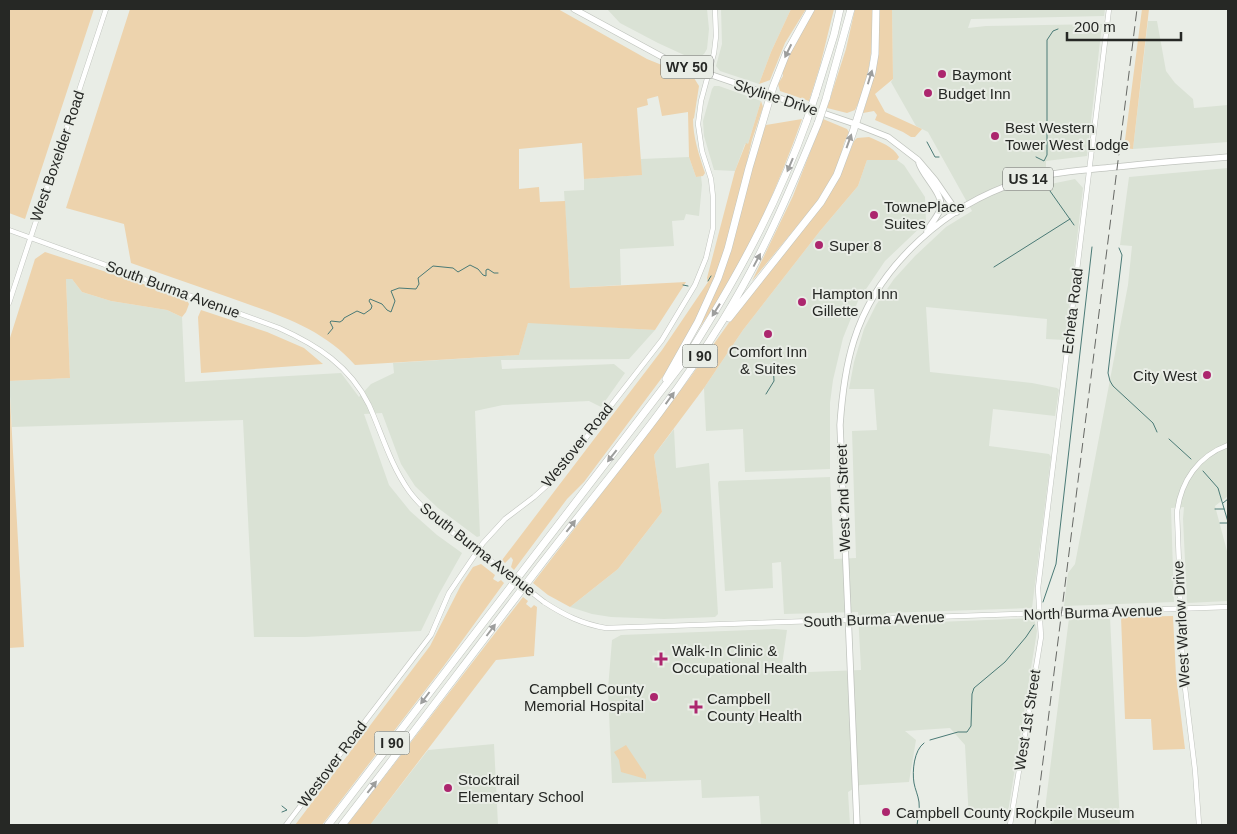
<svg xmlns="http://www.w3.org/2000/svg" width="1237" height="834" font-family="Arial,sans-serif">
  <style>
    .built { fill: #dae2d5 }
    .green { fill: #edd3ad }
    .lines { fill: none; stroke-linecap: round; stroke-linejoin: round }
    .stream { stroke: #4a7a76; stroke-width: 1 }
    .tertiary-casing { stroke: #c0c4be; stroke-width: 5.5 }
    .primary-casing { stroke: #c0c4be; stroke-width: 7 }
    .motorway-casing { stroke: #c0c4be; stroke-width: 8 }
    .tertiary { stroke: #fff; stroke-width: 4.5 }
    .primary { stroke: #fff; stroke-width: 5.5 }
    .motorway { stroke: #fff; stroke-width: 7 }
    .rail { stroke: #666864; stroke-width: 1; stroke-dasharray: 10 5; stroke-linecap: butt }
    .tertiary-bridge-casing { stroke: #c0c4be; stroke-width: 5.5; stroke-linecap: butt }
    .motorway-bridge-casing { stroke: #c0c4be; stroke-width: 8; stroke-linecap: butt }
    .tertiary-bridge { stroke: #fff; stroke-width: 4.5 }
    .motorway-bridge { stroke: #fff; stroke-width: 7 }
    .oneway { fill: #9d9e9d }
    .poi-dot { fill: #ac266e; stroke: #e9ede6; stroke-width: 2 }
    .labels { text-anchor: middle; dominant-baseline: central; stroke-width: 4; stroke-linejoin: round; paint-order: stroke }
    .shield { fill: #e9ede6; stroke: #60635f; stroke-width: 1 }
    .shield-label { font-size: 14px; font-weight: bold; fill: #262825 }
    .poi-label { font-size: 15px; fill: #262825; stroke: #e9ede6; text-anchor: start }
    .street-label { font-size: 15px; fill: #262825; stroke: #e9ede6 }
  </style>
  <rect width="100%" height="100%" fill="#e9ede6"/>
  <path class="built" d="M 607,9 L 707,9 L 709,29 L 707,49 L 704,54 L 695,60 L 658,43 L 620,23 Z
    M 721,9 L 791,9 L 771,52 L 759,84 L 720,71 L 716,66 L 722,44 Z
    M 892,9 L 1105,9 L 1104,16 L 971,19 L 968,28 L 986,26 L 1102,24 L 1087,156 L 1046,161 L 1046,185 L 1075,179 L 1083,188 L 1065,340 L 1046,339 L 1047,319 L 926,307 L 930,372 L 1032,383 L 1057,388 L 1059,390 L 1055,416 L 993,409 L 989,446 L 1049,454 L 1051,457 L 1032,608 L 886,613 L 887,624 L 1034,618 L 1037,631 L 1007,818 L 969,820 L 965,745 L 950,728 L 905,731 L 916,740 L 909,782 L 860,785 L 848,792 L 850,825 L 761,825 L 759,796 L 702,798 L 701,780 L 612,783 L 608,689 L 612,640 L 621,635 L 775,629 L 787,630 L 782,665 L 783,673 L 861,670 L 858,612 L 784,614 L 781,562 L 772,563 L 773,588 L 725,591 L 718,483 L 719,481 L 830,477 L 834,559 L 856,558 L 852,431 L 877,430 L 874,389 L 849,389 L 854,362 L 864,329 L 876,305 L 894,279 L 915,256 L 946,227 L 972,211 L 928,132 L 916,126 L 891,82 L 893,79 Z
    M 1148,21 L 1157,21 L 1166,71 L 1175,83 L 1193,99 L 1194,108 L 1228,105 L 1228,142 L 1133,149 Z
    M 714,86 L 719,86 L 761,101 L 748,144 L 745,144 L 735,171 L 714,170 L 704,136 L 703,121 L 712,89 Z
    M 689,157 L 696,177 L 701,176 L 702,185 L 699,216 L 686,214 L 684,220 L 672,221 L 674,246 L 620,249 L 621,285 L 570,288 L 564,191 L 584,190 L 584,179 L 641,175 L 641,159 Z
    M 867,160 L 897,160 L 904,165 L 925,197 L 926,222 L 885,261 L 858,301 L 843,338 L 833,380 L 830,403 L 830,469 L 745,472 L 743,429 L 706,431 L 704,388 L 743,330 L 820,231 L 858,186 Z
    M 1228,168 L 1228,496 L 1215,506 L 1228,555 L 1228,601 L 1187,603 L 1183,519 L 1184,507 L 1171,508 L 1174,602 L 1064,606 L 1068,573 L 1075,564 L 1128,285 L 1132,246 L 1120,245 L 1129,177 Z
    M 66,279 L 72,279 L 82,292 L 111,301 L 167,310 L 182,317 L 185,382 L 341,373 L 359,397 L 371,384 L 394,373 L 393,363 L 519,355 L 528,322 L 655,330 L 629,359 L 501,360 L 502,369 L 614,364 L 625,373 L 601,407 L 589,401 L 503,405 L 475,411 L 480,536 L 477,537 L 438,508 L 415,486 L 401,464 L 382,413 L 364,414 L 389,485 L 410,511 L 437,535 L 462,553 L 439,594 L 421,631 L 305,637 L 254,637 L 243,420 L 12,427 L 9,381 L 70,378 Z
    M 674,429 L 676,468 L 709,463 L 718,614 L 715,617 L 664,619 L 611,617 L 592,614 L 570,607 L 618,569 L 662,512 L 654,455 Z
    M 1110,617 L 1120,825 L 1051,825 L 1051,818 L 1044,817 L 1069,618 Z
    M 494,744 L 498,825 L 370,825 L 428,750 Z"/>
  <path class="green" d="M 9,9 L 94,9 L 25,219 L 9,213 Z
    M 130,9 L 558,9 L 647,59 L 694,78 L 699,86 L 694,118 L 693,119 C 693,137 699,155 705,173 L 703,176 L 696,177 L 689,157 L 688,112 L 662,116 L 658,96 L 647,99 L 648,105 L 637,108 L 642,175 L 584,179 L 582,143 L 519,149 L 519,189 L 539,187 L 540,202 L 565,201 L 570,288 L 686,282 L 655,330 L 528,323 L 519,355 L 355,365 C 322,327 275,314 228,297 C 196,286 163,274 131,263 L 124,224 L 66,208 Z
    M 791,9 L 806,9 L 785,43 L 770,80 L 759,84 L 771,52 Z
    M 814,9 L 834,9 L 820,66 L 809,101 L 780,91 L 778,84 L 783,76 C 780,65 808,21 814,9 Z
    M 855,9 L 873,9 C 873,43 871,79 855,110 L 847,113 L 827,108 L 846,49 Z
    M 878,9 L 892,9 L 893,79 L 875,94 L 885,112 L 922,129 L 915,137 L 911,137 L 903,132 L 875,120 L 877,115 L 874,111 L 863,113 L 871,87 Z
    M 1142,9 L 1149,9 L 1133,149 L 1124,148 Z
    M 761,101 L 763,107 L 752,140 L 727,247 L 713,285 L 698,316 L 667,371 L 584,482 L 567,499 L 514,570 L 511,567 L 513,560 L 511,557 L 505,563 L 502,560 L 662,350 L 708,282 L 707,278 L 735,171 L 746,143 L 748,144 Z
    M 802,119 C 775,195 741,271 693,337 C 706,305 723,273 733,240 C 746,202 750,162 766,125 Z
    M 823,119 L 847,129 L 849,132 L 844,143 L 838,167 L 816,203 L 752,281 L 793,196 Z
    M 869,137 C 880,142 893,146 899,157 L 897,160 L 867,160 L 858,186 L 820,231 L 743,330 L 704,388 L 654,455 L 662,512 L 618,569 L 570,607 L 548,595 L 533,583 L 689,379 L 750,293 L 840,176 L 854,141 L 857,138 Z
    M 45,252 L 186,298 L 189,304 L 186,312 L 182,317 L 167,310 L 111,301 L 82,292 L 72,279 L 66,279 L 70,378 L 9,381 L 24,647 L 9,648 L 9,341 L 35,259 Z
    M 201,310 L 267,332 L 304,348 L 323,364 L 201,373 L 198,317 Z
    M 481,564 L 495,575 L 493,579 L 498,582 L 501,580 L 504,583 L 443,667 L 322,825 L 295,825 L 430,646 L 461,585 L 473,567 Z
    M 523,597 L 528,601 L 526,604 L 531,608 L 534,605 L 537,607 L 534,656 L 496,660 L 370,825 L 347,825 Z
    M 1173,616 L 1176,676 L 1185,749 L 1153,750 L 1151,719 L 1125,719 L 1121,617 Z
    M 626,745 L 646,775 L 646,779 L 621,772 L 619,760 L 614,752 Z"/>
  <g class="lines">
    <path class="stream" d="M 927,142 L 935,157 L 939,157
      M 1036,157 L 1044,161 L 1047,155 L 1047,40 L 1053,31 L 1058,29
      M 1048,186 L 1050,191 L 1074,225
      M 1119,248 L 1122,255 L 1108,373 L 1110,381 L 1113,386 L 1153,423 L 1157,432
      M 994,267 L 1070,219
      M 708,281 L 711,276
      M 683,285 L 688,286
      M 328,334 L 333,328 L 330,322 L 331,321 L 340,322 L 343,320 L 344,318 L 357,311 L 364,314 L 371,309 L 372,306 L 369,301 L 370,299 L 382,304 L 387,310 L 391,312 L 395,301 L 391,291 L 399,288 L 416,289 L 419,284 L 418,278 L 433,266 L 453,268 L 458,272 L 470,265 L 478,269 L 483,275 L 486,276 L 486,270 L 488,269 L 494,273 L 498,273
      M 766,394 L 774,381 L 773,362
      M 1169,439 L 1191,459
      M 1203,471 L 1218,488 L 1228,522
      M 1223,503 L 1228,499
      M 1215,509 L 1224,509
      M 1220,523 L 1228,523
      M 1043,602 L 1056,564 L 1092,247
      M 930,740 L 958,732 L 967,732 L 971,726 L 972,694 L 974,688 L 1005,662 L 1026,637 L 1034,625
      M 282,812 L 287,810 L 282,806
      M 917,825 C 918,818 920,809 919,802 C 918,795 915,789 914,783 C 912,771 914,750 924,743"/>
    <defs>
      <path id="tertiary" d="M 9,230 L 279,328 C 317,345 350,366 369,405 C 382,434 390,464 409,491 C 428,517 471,547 498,566
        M 9,303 L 106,9
        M 544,602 C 564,615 582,624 606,628 L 1228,607
        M 286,825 L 431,635 L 449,593 L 483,543 L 505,519 L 534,497 L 553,480 L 662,340 L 695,285 L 706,258 L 713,228 L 713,197 L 711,179 L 702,151 L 698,124 L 701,101 L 714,53 L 716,36 L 715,9
        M 1010,825 L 1041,637 L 1038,588 L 1109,9
        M 1199,825 L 1195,770 L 1183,671 L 1177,512 C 1181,481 1198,456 1228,445"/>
      <path id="primary" d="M 574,9 L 668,60 L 855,124 L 888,137 L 918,160 L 935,180 L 957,212
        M 919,163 C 923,177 946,196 940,210 C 937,217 931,224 927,231
        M 857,825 L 840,425 C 842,396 845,368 854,340 C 878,264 949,202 1025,180 C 1054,172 1085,170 1115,167 C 1153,163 1190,160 1228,157"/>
      <path id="motorway" d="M 815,96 L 834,35 L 840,9
        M 826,99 L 851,9
        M 729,318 L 821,202 L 837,175 L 853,132 L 872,72 L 875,54 L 876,9
        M 666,379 L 698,322 L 718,278 L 728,249 L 749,168 L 773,87 L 786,54 L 811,9
        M 328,825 L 687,357 C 736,279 776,207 807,120
        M 342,825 C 408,740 473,653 539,567 C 602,485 669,408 723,320 C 762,257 790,191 818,123"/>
    </defs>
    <use href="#tertiary" class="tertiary-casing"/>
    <use href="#primary" class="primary-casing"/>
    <use href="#motorway" class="motorway-casing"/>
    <use href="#tertiary" class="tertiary"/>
    <use href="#primary" class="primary"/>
    <use href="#motorway" class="motorway"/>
    <path class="rail" d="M 1035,825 L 1137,9"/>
    <defs>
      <path id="tertiary-bridge" d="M 498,566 L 544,602"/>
      <path id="motorway-bridge" d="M 807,120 L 815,96
        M 818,123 L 826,99"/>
    </defs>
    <use href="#tertiary-bridge" class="tertiary-bridge-casing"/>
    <use href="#motorway-bridge" class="motorway-bridge-casing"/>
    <use href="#tertiary-bridge" class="tertiary-bridge"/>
    <use href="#motorway-bridge" class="motorway-bridge"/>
  </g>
  <defs><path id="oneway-solid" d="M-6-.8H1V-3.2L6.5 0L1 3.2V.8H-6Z" transform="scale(1.25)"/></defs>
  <g class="oneway">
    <use href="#oneway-solid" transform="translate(788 51) rotate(116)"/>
    <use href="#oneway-solid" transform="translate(870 77) rotate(-73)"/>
    <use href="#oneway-solid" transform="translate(849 141) rotate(-70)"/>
    <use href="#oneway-solid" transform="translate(790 165) rotate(113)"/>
    <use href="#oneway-solid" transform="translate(757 260) rotate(-62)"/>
    <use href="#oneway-solid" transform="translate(716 310) rotate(122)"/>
    <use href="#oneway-solid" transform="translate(670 398) rotate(-54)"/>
    <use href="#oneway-solid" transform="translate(612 456) rotate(128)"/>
    <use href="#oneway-solid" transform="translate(571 526) rotate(-52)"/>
    <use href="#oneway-solid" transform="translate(491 630) rotate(-53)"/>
    <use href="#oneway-solid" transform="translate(425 698) rotate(127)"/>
    <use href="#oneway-solid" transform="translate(372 787) rotate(-52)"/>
  </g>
  <g class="poi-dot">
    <circle cx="942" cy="74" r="5"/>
    <circle cx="928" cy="93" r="5"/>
    <circle cx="995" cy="136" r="5"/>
    <circle cx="874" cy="215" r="5"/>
    <circle cx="819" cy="245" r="5"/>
    <circle cx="802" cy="302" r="5"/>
    <circle cx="768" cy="334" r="5"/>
    <circle cx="1207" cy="375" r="5"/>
    <path d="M658.5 651.5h5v5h5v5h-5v5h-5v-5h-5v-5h5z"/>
    <circle cx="654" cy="697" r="5"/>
    <path d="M693.5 699.5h5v5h5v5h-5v5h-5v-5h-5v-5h5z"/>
    <circle cx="448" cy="788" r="5"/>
    <circle cx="886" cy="812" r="5"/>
  </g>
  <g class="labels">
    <g class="shield">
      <rect x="661" y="55.5" width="52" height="23" rx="4"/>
      <rect x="1003" y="167.5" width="50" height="23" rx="4"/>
      <rect x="682.5" y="344.5" width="35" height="23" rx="4"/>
      <rect x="374.5" y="731.5" width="35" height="23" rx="4"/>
    </g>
    <g class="shield-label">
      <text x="687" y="67">WY 50</text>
      <text x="1028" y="179">US 14</text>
      <text x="700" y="356">I 90</text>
      <text x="392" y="743">I 90</text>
    </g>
    <g class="poi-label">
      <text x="952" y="74">Baymont</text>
      <text x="938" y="93">Budget Inn</text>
      <text x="1005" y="127">Best Western<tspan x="1005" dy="17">Tower West Lodge</tspan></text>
      <text x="884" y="206">TownePlace<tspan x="884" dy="17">Suites</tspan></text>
      <text x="829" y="245">Super 8</text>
      <text x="812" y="293">Hampton Inn<tspan x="812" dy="17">Gillette</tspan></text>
      <text x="768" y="351" text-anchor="middle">Comfort Inn<tspan x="768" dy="17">&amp; Suites</tspan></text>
      <text x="1197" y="375" text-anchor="end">City West</text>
      <text x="672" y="650">Walk-In Clinic &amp;<tspan x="672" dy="17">Occupational Health</tspan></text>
      <text x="644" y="688" text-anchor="end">Campbell County<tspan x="644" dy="17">Memorial Hospital</tspan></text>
      <text x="707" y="698">Campbell<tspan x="707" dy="17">County Health</tspan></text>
      <text x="458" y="779">Stocktrail<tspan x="458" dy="17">Elementary School</tspan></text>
      <text x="896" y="812">Campbell County Rockpile Museum</text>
    </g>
    <g class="street-label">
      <text transform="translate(776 97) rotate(18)">Skyline Drive</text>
      <text transform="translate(57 156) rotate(-71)">West Boxelder Road</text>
      <text transform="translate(173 289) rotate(20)">South Burma Avenue</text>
      <text transform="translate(1072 311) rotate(-83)">Echeta Road</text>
      <text transform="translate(577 445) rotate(-51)">Westover Road</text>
      <text transform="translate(843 498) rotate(-92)">West 2nd Street</text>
      <text transform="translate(478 549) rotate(38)">South Burma Avenue</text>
      <text transform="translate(1093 612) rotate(-2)">North Burma Avenue</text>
      <text transform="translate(874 619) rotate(-2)">South Burma Avenue</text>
      <text transform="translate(1181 624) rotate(-93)">West Warlow Drive</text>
      <text transform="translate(1027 720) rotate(-81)">West 1st Street</text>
      <text transform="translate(332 764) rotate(-53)">Westover Road</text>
    </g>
  </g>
  <rect width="1237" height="834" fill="none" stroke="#262825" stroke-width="20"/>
  <path d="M1067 32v8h114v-8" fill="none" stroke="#262825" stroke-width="2.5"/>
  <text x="1074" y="32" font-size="15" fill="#262825" stroke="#e9ede6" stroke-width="4" paint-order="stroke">200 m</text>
</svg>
